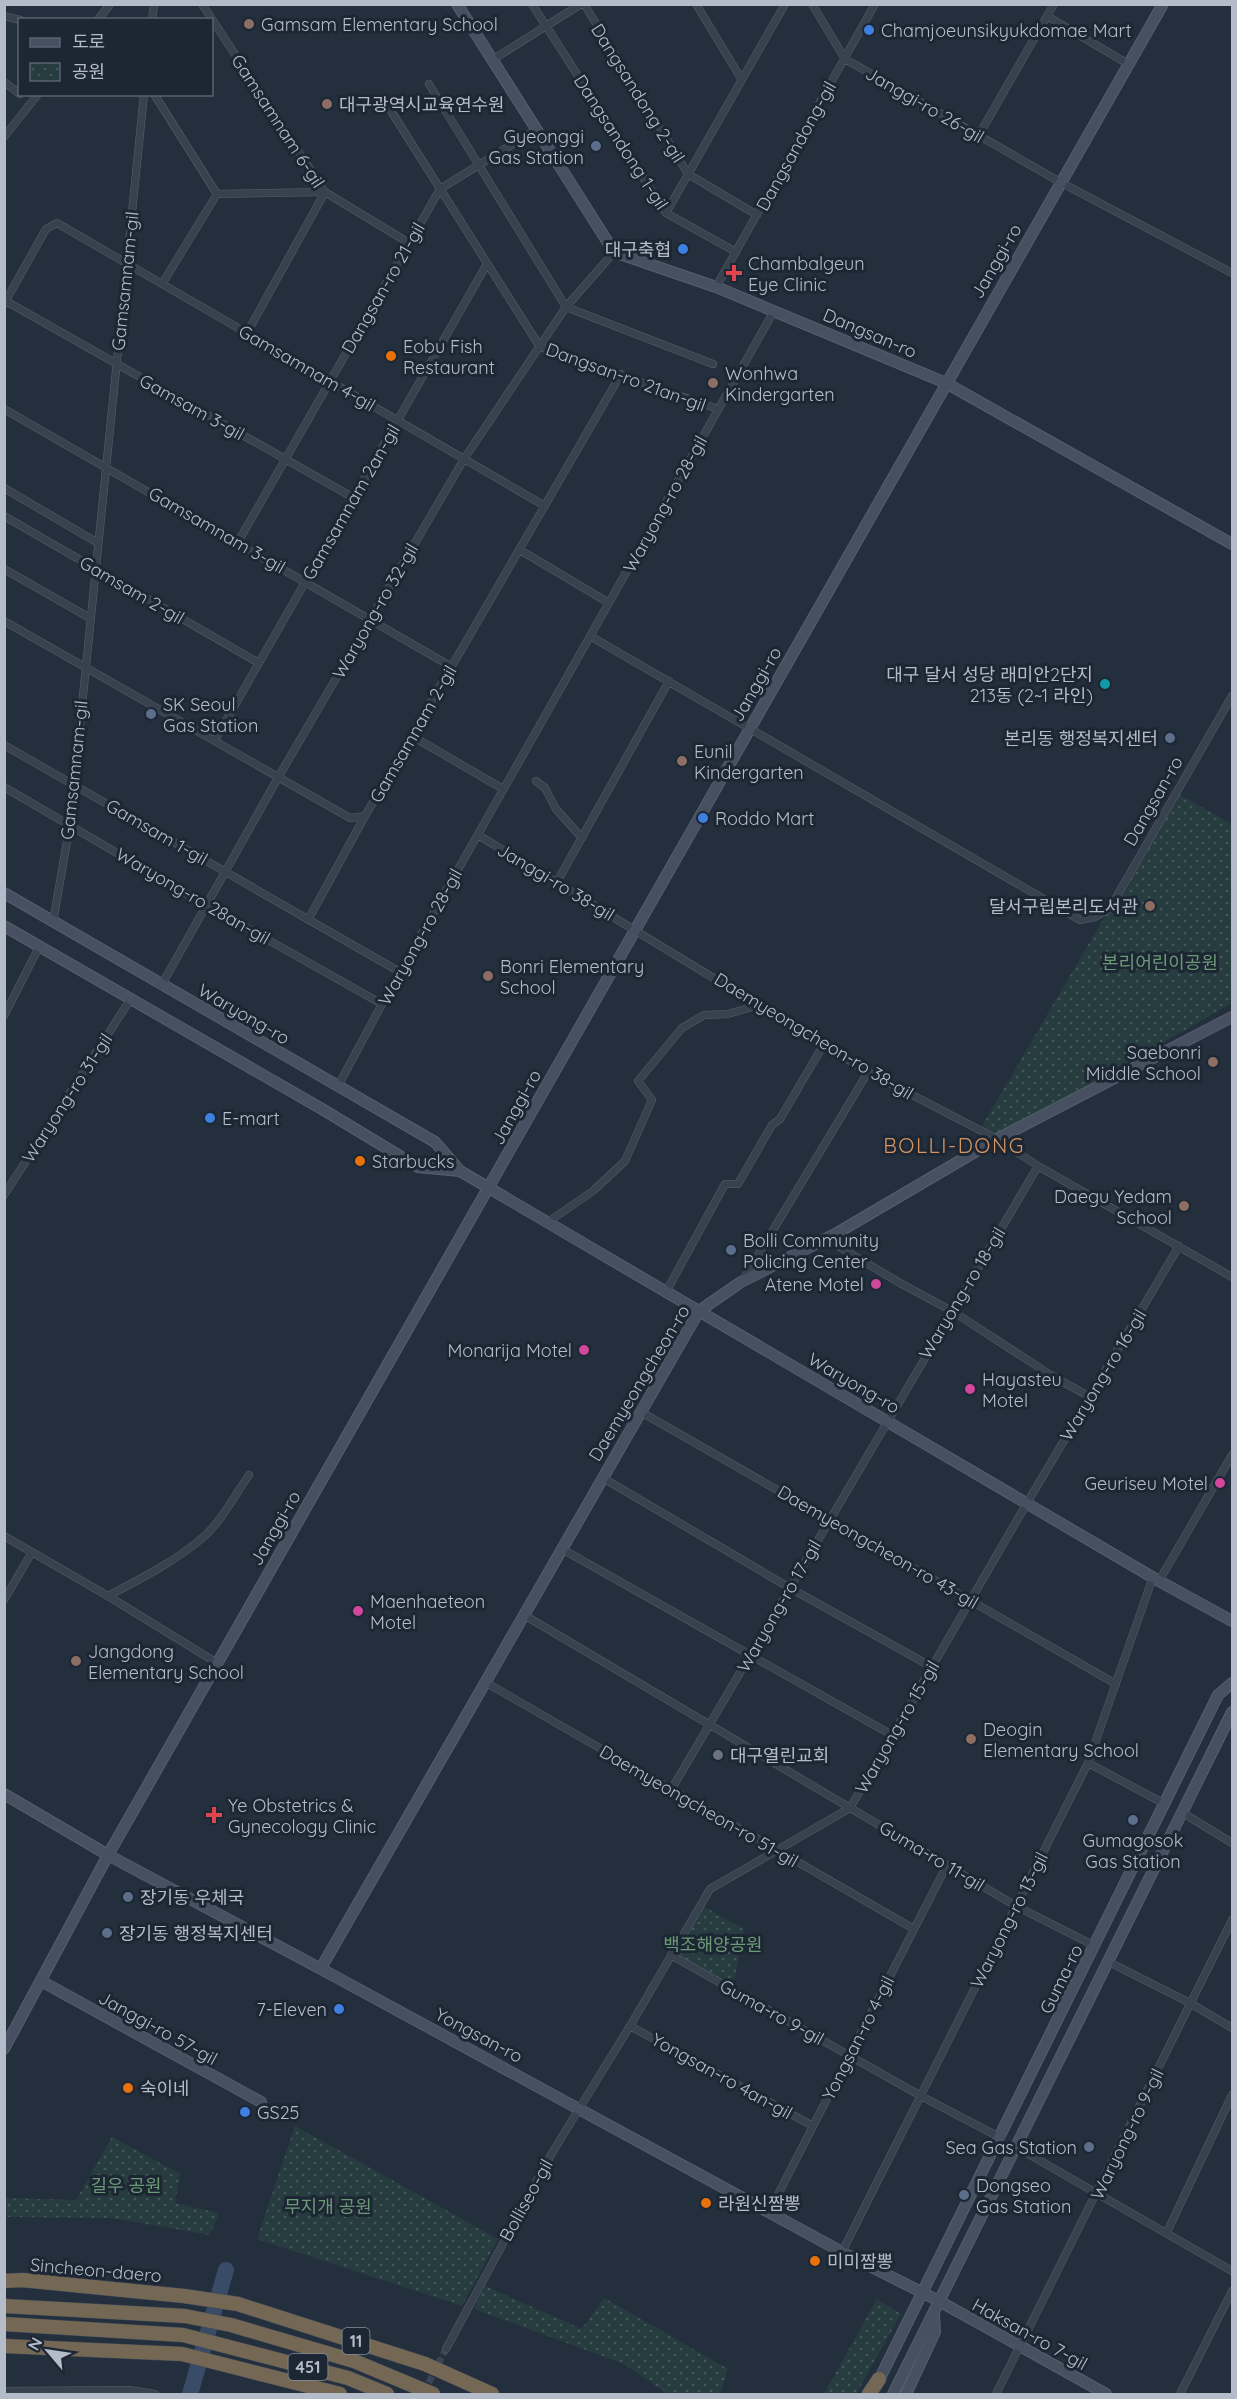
<svg xmlns="http://www.w3.org/2000/svg" width="1237" height="2399" font-family="Quicksand,'Noto Sans KR',sans-serif">
  <style>
    .park { fill: url(#park-dots) }
    .lines { fill: none; stroke-linecap: round; stroke-linejoin: round }
    .river { stroke: #394c67; stroke-width: 16 }
    .street-tunnel { stroke: #3a4453; stroke-width: 7; stroke-dasharray: 7 3.5; stroke-linecap: butt }
    .street-casing { stroke: #565f6c; stroke-width: 8 }
    .secondary-casing { stroke: #565f6c; stroke-width: 12 }
    .highway-casing { stroke: #434c59; stroke-width: 15 }
    .street { stroke: #38414e; stroke-width: 7 }
    .secondary { stroke: #465061; stroke-width: 10 }
    .highway { stroke: #746855; stroke-width: 14 }
    .education-dot { fill: #8d6e63; stroke: #1d2633; stroke-width: 2 }
    .shop-dot { fill: #3f7fe0; stroke: #1d2633; stroke-width: 2 }
    .service-dot { fill: #5c6f8a; stroke: #1d2633; stroke-width: 2 }
    .health-dot { fill: #e0444e; stroke: #1d2633; stroke-width: 2 }
    .food-dot { fill: #e8710a; stroke: #1d2633; stroke-width: 2 }
    .culture-dot { fill: #0f9aa8; stroke: #1d2633; stroke-width: 2 }
    .hotel-dot { fill: #d1479c; stroke: #1d2633; stroke-width: 2 }
    .worship-dot { fill: #6b7280; stroke: #1d2633; stroke-width: 2 }
    .labels { text-anchor: middle; dominant-baseline: central; stroke-width: 6; stroke-linejoin: round; paint-order: stroke }
    .shield { fill: #1d2633; stroke: #878f9c; stroke-width: 1.5 }
    .shield-label { font-size: 16px; font-weight: bold; fill: #b4bcc9 }
    .poi-label { font-size: 18px; fill: #b4bcc9; stroke: #1d2633; text-anchor: start }
    .street-label { font-size: 18px; fill: #b4bcc9; stroke: #1d2633 }
    .park-label { font-size: 18px; fill: #6b9a76; stroke: #1d2633 }
    .quarter-label { font-size: 21px; letter-spacing: 1.5px; fill: #d59563; stroke: #1d2633 }
  </style>
  <defs>
    <pattern id="park-dots" width="8" height="8" patternUnits="userSpaceOnUse" patternTransform="scale(1.5)"><rect width="8" height="8" fill="#263c3f"/><path d="M2 2h.1M6 6h.1" fill="none" stroke="#435659" stroke-width="1.8" stroke-linecap="round"/></pattern>
  </defs>
  <rect width="100%" height="100%" fill="#242f3e"/>
  <path class="park" d="M 1177,793 L 1232,824 L 1232,1003 L 999,1136 L 982,1126 Z
    M 703,1906 L 744,1929 L 733,1987 L 675,1955 Z
    M 295,2126 L 498,2239 L 462,2306 L 257,2239 Z
    M 112,2137 L 180,2174 L 175,2203 L 219,2213 L 210,2235 L 111,2218 L 5,2217 L 5,2198 L 76,2200 Z
    M 485,2286 L 582,2329 L 604,2298 L 728,2369 L 720,2394 L 668,2394 L 624,2364 L 474,2309 Z
    M 877,2299 L 901,2314 L 856,2394 L 824,2394 Z"/>
  <g class="lines">
    <path class="river" d="M 190,2394 L 226,2270"/>
    <path class="street-tunnel" d="M 424,2392 L 446,2349"/>
    <defs>
      <path id="street" d="M 202,4 L 325,192 L 247,333
        M 532,4 L 666,213 L 736,252
        M 584,4 L 688,174 L 757,215
        M 696,4 L 742,80
        M 812,4 L 845,59 L 1060,182 L 1232,273
        M 4,16 L 20,20
        M 1047,16 L 1128,64
        M 98,20 L 110,4
        M 152,20 L 154,4
        M 492,60 L 581,4
        M 4,82 L 20,94
        M 429,84 L 566,307 L 713,364
        M 154,94 L 217,194 L 325,192 L 409,243
        M 391,111 L 540,347 L 718,409
        M 979,135 L 1054,4
        M 4,137 L 38,94
        M 666,213 L 785,4
        M 162,284 L 217,194
        M 716,287 L 875,4
        M 4,300 L 354,498
        M 4,304 L 46,229 L 57,223 L 545,506
        M 4,409 L 452,667
        M 4,488 L 98,543
        M 4,516 L 259,663
        M 238,542 L 440,189 L 537,129
        M 520,550 L 609,603
        M 4,569 L 90,618
        M 4,621 L 350,818 L 365,816 L 621,374
        M 590,636 L 1080,920 L 1095,917 L 1110,908 L 1232,696
        M 412,736 L 503,789
        M 215,740 L 487,264
        M 4,745 L 400,972
        M 536,781 L 545,788 L 556,809 L 582,838
        M 4,787 L 206,905 L 382,1004
        M 478,835 L 868,1072 L 997,1139 L 1038,1166 L 1232,1277
        M 557,882 L 669,681
        M 308,920 L 365,816
        M 53,922 L 70,824 L 144,94
        M 161,986 L 279,776 L 464,459 L 566,307 L 614,252
        M 4,1016 L 39,947
        M 338,1086 L 382,1004 L 774,311
        M 4,1195 L 130,1000
        M 548,1222 L 593,1191 L 625,1161 L 652,1100 L 638,1081 L 682,1028 L 704,1015 L 728,1014 L 759,1005
        M 826,1239 L 900,1283 L 952,1311 L 1049,1374 L 1090,1397
        M 743,1280 L 868,1072
        M 666,1292 L 725,1184 L 738,1184 L 772,1125 L 780,1119 L 824,1044
        M 641,1412 L 1116,1684
        M 603,1478 L 790,1588 L 932,1667
        M 4,1536 L 108,1596 L 217,1663
        M 562,1549 L 892,1735
        M 1159,1581 L 1232,1455
        M 108,1596 C 140,1579 174,1562 201,1539 C 221,1523 234,1496 249,1475
        M 4,1600 L 32,1552
        M 524,1615 L 1016,1906 L 1095,1946
        M 485,1682 L 914,1929
        M 1088,1763 L 1165,1804
        M 671,1790 L 1038,1166
        M 1183,1813 L 1232,1843
        M 671,1955 L 921,2096 L 1001,2138
        M 1107,1961 L 1190,2003 L 1232,2028
        M 630,2026 L 813,2126
        M 1016,2147 L 1232,2271
        M 769,2212 L 947,1865
        M 1167,2232 L 1232,2095
        M 842,2252 L 1088,1763 L 1153,1577
        M 446,2349 L 552,2153 L 630,2026 L 710,1889 L 850,1808 L 1027,1503 L 1179,1246
        M 4,2391 L 129,2390 L 155,2394
        M 996,2394 L 1232,1920
        M 1180,2394 L 1232,2291"/>
      <path id="secondary" d="M 457,4 L 614,252 L 716,287 L 946,383 L 1232,544
        M 4,893 L 435,1142 L 460,1171 L 1159,1581 L 1232,1621
        M 4,926 L 322,1109 L 418,1167 L 460,1171
        M 4,1794 L 108,1855 L 336,1977 L 842,2252 L 939,2301 L 1106,2394
        M 321,1968 L 699,1311 L 741,1282 L 837,1233 L 997,1139 L 1232,1017
        M 41,1981 L 261,2102
        M 4,2049 L 108,1855 L 1163,4
        M 876,2386 L 1218,1695 L 1232,1683
        M 893,2394 L 1232,1712
        M 906,2394 L 935,2332 L 934,2314"/>
      <path id="highway" d="M 4,2281 L 22,2280 L 184,2296 L 238,2304 L 425,2364 L 492,2394
        M 4,2306 L 185,2316 L 231,2325 L 354,2361 L 433,2394
        M 4,2324 L 183,2335 L 348,2378 L 387,2394
        M 4,2346 L 182,2354 L 340,2394
        M 869,2394 L 879,2379"/>
    </defs>
    <use href="#street" class="street-casing"/>
    <use href="#secondary" class="secondary-casing"/>
    <use href="#highway" class="highway-casing"/>
    <use href="#street" class="street"/>
    <use href="#secondary" class="secondary"/>
    <use href="#highway" class="highway"/>
  </g>
  <g class="education-dot">
    <circle cx="249" cy="24" r="6"/>
    <circle cx="327" cy="104" r="6"/>
    <circle cx="713" cy="383" r="6"/>
    <circle cx="682" cy="761" r="6"/>
    <circle cx="1150" cy="906" r="6"/>
    <circle cx="488" cy="976" r="6"/>
    <circle cx="1213" cy="1062" r="6"/>
    <circle cx="1184" cy="1206" r="6"/>
    <circle cx="76" cy="1661" r="6"/>
    <circle cx="971" cy="1739" r="6"/>
  </g>
  <g class="shop-dot">
    <circle cx="869" cy="30" r="6"/>
    <circle cx="683" cy="249" r="6"/>
    <circle cx="703" cy="818" r="6"/>
    <circle cx="210" cy="1118" r="6"/>
    <circle cx="339" cy="2009" r="6"/>
    <circle cx="245" cy="2112" r="6"/>
  </g>
  <g class="service-dot">
    <circle cx="596" cy="146" r="6"/>
    <circle cx="151" cy="714" r="6"/>
    <circle cx="1170" cy="738" r="6"/>
    <circle cx="731" cy="1250" r="6"/>
    <circle cx="1133" cy="1820" r="6"/>
    <circle cx="128" cy="1897" r="6"/>
    <circle cx="107" cy="1933" r="6"/>
    <circle cx="1089" cy="2147" r="6"/>
    <circle cx="964" cy="2195" r="6"/>
  </g>
  <g class="health-dot">
    <path d="M731 264h6v6h6v6h-6v6h-6v-6h-6v-6h6z"/>
    <path d="M211 1806h6v6h6v6h-6v6h-6v-6h-6v-6h6z"/>
  </g>
  <g class="food-dot">
    <circle cx="391" cy="356" r="6"/>
    <circle cx="360" cy="1161" r="6"/>
    <circle cx="128" cy="2088" r="6"/>
    <circle cx="706" cy="2203" r="6"/>
    <circle cx="815" cy="2261" r="6"/>
  </g>
  <circle class="culture-dot" cx="1105" cy="684" r="6"/>
  <g class="hotel-dot">
    <circle cx="876" cy="1284" r="6"/>
    <circle cx="584" cy="1350" r="6"/>
    <circle cx="970" cy="1389" r="6"/>
    <circle cx="1220" cy="1483" r="6"/>
    <circle cx="358" cy="1611" r="6"/>
  </g>
  <circle class="worship-dot" cx="718" cy="1755" r="6"/>
  <g class="labels">
    <g class="shield">
      <rect x="342.5" y="2328" width="27" height="26" rx="4.5"/>
      <rect x="288.5" y="2354" width="39" height="26" rx="4.5"/>
    </g>
    <g class="shield-label">
      <text x="356" y="2341">11</text>
      <text x="308" y="2367">451</text>
    </g>
    <g class="poi-label">
      <text x="261" y="24">Gamsam Elementary School</text>
      <text x="881" y="30">Chamjoeunsikyukdomae Mart</text>
      <text x="339" y="104">대구광역시교육연수원</text>
      <text x="584" y="136" text-anchor="end">Gyeonggi<tspan x="584" dy="21">Gas Station</tspan></text>
      <text x="671" y="249" text-anchor="end">대구축협</text>
      <text x="748" y="263">Chambalgeun<tspan x="748" dy="21">Eye Clinic</tspan></text>
      <text x="403" y="346">Eobu Fish<tspan x="403" dy="21">Restaurant</tspan></text>
      <text x="725" y="373">Wonhwa<tspan x="725" dy="21">Kindergarten</tspan></text>
      <text x="1093" y="674" text-anchor="end">대구 달서 성당 래미안2단지<tspan x="1093" dy="21">213동 (2~1 라인)</tspan></text>
      <text x="163" y="704">SK Seoul<tspan x="163" dy="21">Gas Station</tspan></text>
      <text x="1158" y="738" text-anchor="end">본리동 행정복지센터</text>
      <text x="694" y="751">Eunil<tspan x="694" dy="21">Kindergarten</tspan></text>
      <text x="715" y="818">Roddo Mart</text>
      <text x="1138" y="906" text-anchor="end">달서구립본리도서관</text>
      <text x="500" y="966">Bonri Elementary<tspan x="500" dy="21">School</tspan></text>
      <text x="1201" y="1052" text-anchor="end">Saebonri<tspan x="1201" dy="21">Middle School</tspan></text>
      <text x="222" y="1118">E-mart</text>
      <text x="372" y="1161">Starbucks</text>
      <text x="1172" y="1196" text-anchor="end">Daegu Yedam<tspan x="1172" dy="21">School</tspan></text>
      <text x="743" y="1240">Bolli Community<tspan x="743" dy="21">Policing Center</tspan></text>
      <text x="864" y="1284" text-anchor="end">Atene Motel</text>
      <text x="572" y="1350" text-anchor="end">Monarija Motel</text>
      <text x="982" y="1379">Hayasteu<tspan x="982" dy="21">Motel</tspan></text>
      <text x="1208" y="1483" text-anchor="end">Geuriseu Motel</text>
      <text x="370" y="1601">Maenhaeteon<tspan x="370" dy="21">Motel</tspan></text>
      <text x="88" y="1651">Jangdong<tspan x="88" dy="21">Elementary School</tspan></text>
      <text x="983" y="1729">Deogin<tspan x="983" dy="21">Elementary School</tspan></text>
      <text x="730" y="1755">대구열린교회</text>
      <text x="228" y="1805">Ye Obstetrics &amp;<tspan x="228" dy="21">Gynecology Clinic</tspan></text>
      <text x="1133" y="1840" text-anchor="middle">Gumagosok<tspan x="1133" dy="21">Gas Station</tspan></text>
      <text x="140" y="1897">장기동 우체국</text>
      <text x="119" y="1933">장기동 행정복지센터</text>
      <text x="327" y="2009" text-anchor="end">7-Eleven</text>
      <text x="140" y="2088">숙이네</text>
      <text x="257" y="2112">GS25</text>
      <text x="1077" y="2147" text-anchor="end">Sea Gas Station</text>
      <text x="976" y="2185">Dongseo<tspan x="976" dy="21">Gas Station</tspan></text>
      <text x="718" y="2203">라원신짬뽕</text>
      <text x="827" y="2261">미미짬뽕</text>
    </g>
    <g class="street-label">
      <text transform="translate(638 93) rotate(58)">Dangsandong 2-gil</text>
      <text transform="translate(925 105) rotate(30)">Janggi-ro 26-gil</text>
      <text transform="translate(278 121) rotate(57)">Gamsamnam 6-gil</text>
      <text transform="translate(621 142) rotate(57)">Dangsandong 1-gil</text>
      <text transform="translate(796 146) rotate(-61)">Dangsandong-gil</text>
      <text transform="translate(996 261) rotate(-60)">Janggi-ro</text>
      <text transform="translate(125 281) rotate(-84)">Gamsamnam-gil</text>
      <text transform="translate(383 288) rotate(-60)">Dangsan-ro 21-gil</text>
      <text transform="translate(870 333) rotate(23)">Dangsan-ro</text>
      <text transform="translate(307 368) rotate(30)">Gamsamnam 4-gil</text>
      <text transform="translate(626 377) rotate(20)">Dangsan-ro 21an-gil</text>
      <text transform="translate(192 407) rotate(29)">Gamsam 3-gil</text>
      <text transform="translate(351 502) rotate(-60)">Gamsamnam 2an-gil</text>
      <text transform="translate(665 504) rotate(-61)">Waryong-ro 28-gil</text>
      <text transform="translate(217 530) rotate(30)">Gamsamnam 3-gil</text>
      <text transform="translate(132 590) rotate(30)">Gamsam 2-gil</text>
      <text transform="translate(375 611) rotate(-60)">Waryong-ro 32-gil</text>
      <text transform="translate(756 684) rotate(-60)">Janggi-ro</text>
      <text transform="translate(413 734) rotate(-60)">Gamsamnam 2-gil</text>
      <text transform="translate(74 770) rotate(-84)">Gamsamnam-gil</text>
      <text transform="translate(1153 801) rotate(-60)">Dangsan-ro</text>
      <text transform="translate(157 832) rotate(30)">Gamsam 1-gil</text>
      <text transform="translate(556 882) rotate(31)">Janggi-ro 38-gil</text>
      <text transform="translate(193 896) rotate(30)">Waryong-ro 28an-gil</text>
      <text transform="translate(420 937) rotate(-61)">Waryong-ro 28-gil</text>
      <text transform="translate(244 1014) rotate(30)">Waryong-ro</text>
      <text transform="translate(814 1036) rotate(31)">Daemyeongcheon-ro 38-gil</text>
      <text transform="translate(67 1098) rotate(-57)">Waryong-ro 31-gil</text>
      <text transform="translate(516 1107) rotate(-61)">Janggi-ro</text>
      <text transform="translate(962 1293) rotate(-59)">Waryong-ro 18-gil</text>
      <text transform="translate(1103 1375) rotate(-59)">Waryong-ro 16-gil</text>
      <text transform="translate(639 1383) rotate(-59)">Daemyeongcheon-ro</text>
      <text transform="translate(854 1383) rotate(30)">Waryong-ro</text>
      <text transform="translate(275 1528) rotate(-60)">Janggi-ro</text>
      <text transform="translate(878 1547) rotate(30)">Daemyeongcheon-ro 43-gil</text>
      <text transform="translate(779 1606) rotate(-60)">Waryong-ro 17-gil</text>
      <text transform="translate(897 1727) rotate(-60)">Waryong-ro 15-gil</text>
      <text transform="translate(699 1806) rotate(30)">Daemyeongcheon-ro 51-gil</text>
      <text transform="translate(932 1856) rotate(31)">Guma-ro 11-gil</text>
      <text transform="translate(1009 1920) rotate(-63)">Waryong-ro 13-gil</text>
      <text transform="translate(1061 1979) rotate(-64)">Guma-ro</text>
      <text transform="translate(772 2012) rotate(29)">Guma-ro 9-gil</text>
      <text transform="translate(158 2028) rotate(29)">Janggi-ro 57-gil</text>
      <text transform="translate(479 2035) rotate(28)">Yongsan-ro</text>
      <text transform="translate(858 2038) rotate(-63)">Yongsan-ro 4-gil</text>
      <text transform="translate(722 2076) rotate(29)">Yongsan-ro 4an-gil</text>
      <text transform="translate(1127 2134) rotate(-64)">Waryong-ro 9-gil</text>
      <text transform="translate(526 2200) rotate(-61)">Bolliseo-gil</text>
      <text transform="translate(96 2270) rotate(5)">Sincheon-daero</text>
      <text transform="translate(1030 2334) rotate(29)">Haksan-ro 7-gil</text>
    </g>
    <g class="park-label">
      <text x="1160" y="962">본리어린이공원</text>
      <text x="713" y="1944">백조해양공원</text>
      <text x="126" y="2185">길우 공원</text>
      <text x="328" y="2206">무지개 공원</text>
    </g>
    <g class="quarter-label">
      <text x="954" y="1145">BOLLI-DONG</text>
    </g>
  </g>
  <rect width="1237" height="2399" fill="none" stroke="#b4bcc9" stroke-width="12"/>
  <rect x="18" y="18" width="195" height="78" fill="#1d2633" stroke="#59626f" stroke-width="1.5"/>
  <rect x="30" y="38" width="30" height="9" fill="#465061" stroke="#59626f" stroke-width="1.5"/>
  <text x="72" y="48" font-size="18" fill="#b4bcc9">도로</text>
  <rect x="30" y="63" width="30" height="18" fill="url(#park-dots)" stroke="#59626f" stroke-width="1.5"/>
  <text x="72" y="78" font-size="18" fill="#b4bcc9">공원</text>
  <g transform="translate(48 2351) rotate(299)" stroke="#1d2633" stroke-width="4.5" paint-order="stroke">
  <path d="M0-4.5L10 22L0 15L-10 22Z" fill="#b4bcc9"/>
  <text y="-9" font-size="16" font-weight="bold" text-anchor="middle" fill="#b4bcc9">N</text>
  </g>
</svg>
